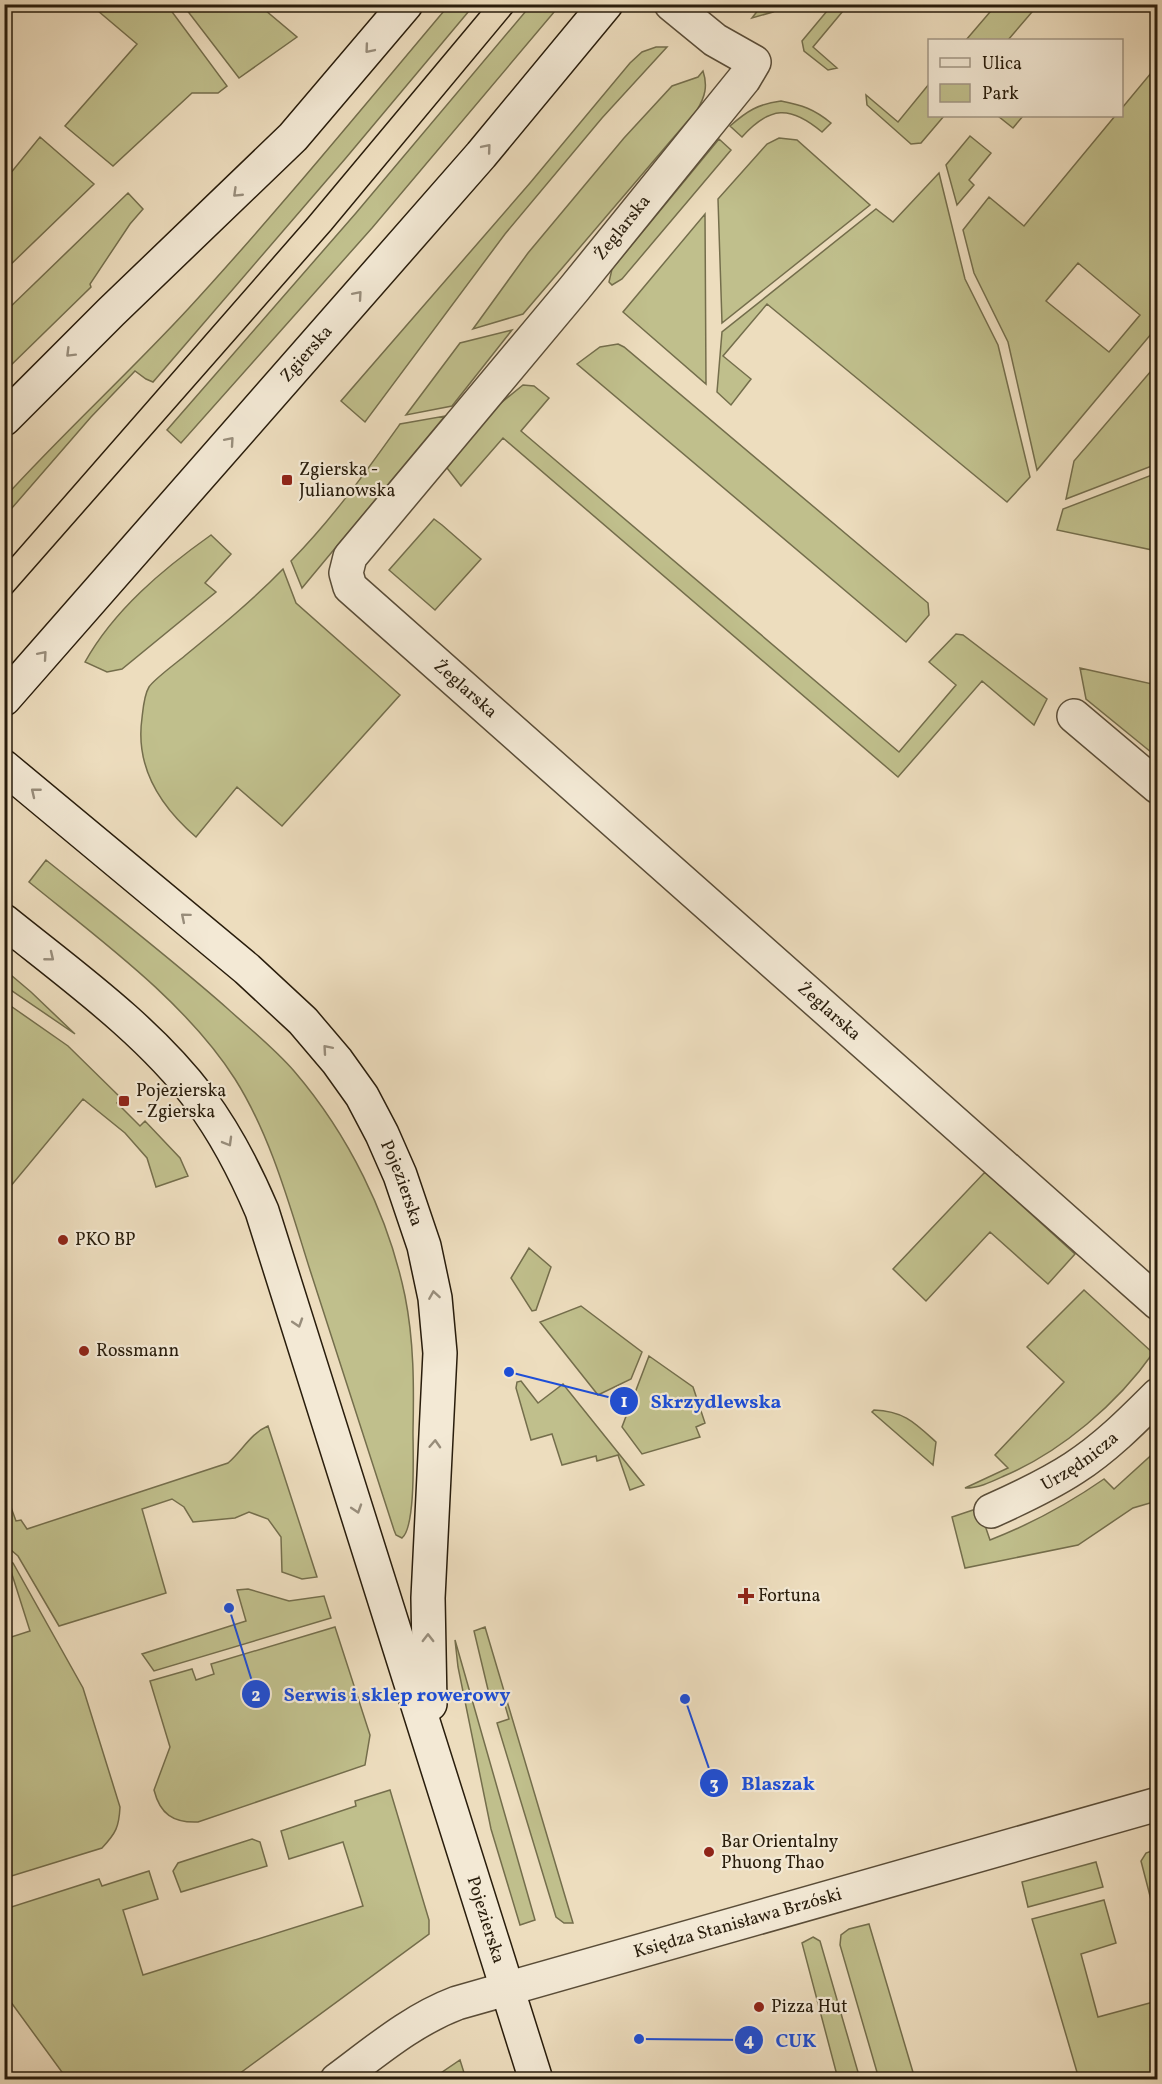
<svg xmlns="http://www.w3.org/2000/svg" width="1162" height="2084" font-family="Vollkorn,serif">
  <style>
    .green { fill: #c0bf8c; stroke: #746e4c; stroke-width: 1.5; fill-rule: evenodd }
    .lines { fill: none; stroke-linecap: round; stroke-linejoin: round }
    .street-casing { stroke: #5a4d38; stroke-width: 36 }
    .secondary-casing { stroke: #291d0c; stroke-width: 36 }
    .street { stroke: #f3e9d5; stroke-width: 33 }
    .secondary { stroke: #f3e9d5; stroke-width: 33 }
    .tram { stroke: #291d0c; stroke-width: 1.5 }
    .oneway { stroke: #988d7b }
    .poi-dot { fill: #8f2418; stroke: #f3e9d5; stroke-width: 2 }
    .labels { text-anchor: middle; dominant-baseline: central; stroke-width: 4.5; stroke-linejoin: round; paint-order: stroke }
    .street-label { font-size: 18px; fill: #291d0c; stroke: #f3e9d5 }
    .poi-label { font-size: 18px; fill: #291d0c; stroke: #f3e9d5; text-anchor: start }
    .leader { fill: none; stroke: #1d4ed8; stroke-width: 2 }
    .callout-dot { fill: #1d4ed8; stroke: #f3e9d5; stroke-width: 2 }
    .mark-label { font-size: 18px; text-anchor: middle; font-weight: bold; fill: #fff }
    .callout-label { font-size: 20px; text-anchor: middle; font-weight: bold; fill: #1d4ed8; stroke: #f3e9d5; stroke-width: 4.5; stroke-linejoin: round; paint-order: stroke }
  </style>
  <rect width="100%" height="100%" fill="#edddbe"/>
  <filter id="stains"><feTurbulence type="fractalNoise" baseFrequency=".00333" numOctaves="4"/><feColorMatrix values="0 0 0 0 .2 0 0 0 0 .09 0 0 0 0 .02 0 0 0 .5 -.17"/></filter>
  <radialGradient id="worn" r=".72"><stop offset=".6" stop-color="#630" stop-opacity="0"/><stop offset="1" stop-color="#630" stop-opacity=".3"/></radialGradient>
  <path class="green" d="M 91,5 L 167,5 L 227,86 L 218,93 L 192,93 L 113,166 L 65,126 L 137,44 Z
    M 183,5 L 259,5 L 297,37 L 239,78 Z
    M 449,5 L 474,5 L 345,159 L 153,382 L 146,379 L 135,371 L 91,417 L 5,516 L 5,497 C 64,432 129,373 189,308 C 279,210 363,107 449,5 Z
    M 531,5 L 560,5 L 372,228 L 181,443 L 167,430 L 356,213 Z
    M 762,5 L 762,4 L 785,5 L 773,12 L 752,18 Z
    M 832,5 L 848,5 L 813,47 L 837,68 L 828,70 L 804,51 L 802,41 Z
    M 996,5 L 1038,5 L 1008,40 L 966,40 Z
    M 656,47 L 667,47 L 602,118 L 505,234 L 365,422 L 341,401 L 530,183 L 630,63 L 642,52 Z
    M 1156,67 L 1158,69 L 1157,327 L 1037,470 L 1008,342 L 974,273 L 963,230 L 989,197 L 1024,226 L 1115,116 L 1122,116 L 1122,108 ZM 1078,263 L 1140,315 L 1109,352 L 1046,301 Z
    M 703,71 C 708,86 705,97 697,110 L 523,314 L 473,329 L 528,253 L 624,138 L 672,86 L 698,77 Z
    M 929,84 L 930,116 L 944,116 L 921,143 L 911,144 L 867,105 L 866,95 L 898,122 Z
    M 781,101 C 802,105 814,109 831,123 L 822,132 C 790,105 770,106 742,137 L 730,126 C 747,111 758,104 781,101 Z
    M 998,116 L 1023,116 L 1013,128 Z
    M 970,136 L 991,153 L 969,180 L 974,185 L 957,205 L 946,165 Z
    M 40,137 L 94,184 L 5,270 L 5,180 Z
    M 779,138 L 797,140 L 870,205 L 722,323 L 718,199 L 767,144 Z
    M 719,139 L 731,150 L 622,279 L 612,285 L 609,282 L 612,269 Z
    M 939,173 L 965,279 L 998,345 L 1030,477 L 1007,502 L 767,304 L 723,356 L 751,379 L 731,405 L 717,392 L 722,332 L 876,209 L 893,222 Z
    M 128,193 L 143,209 L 130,224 L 90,284 L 91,287 L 5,371 L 5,312 Z
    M 705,214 L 706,384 L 623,312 Z
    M 512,330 L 452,406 L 406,415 L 460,343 Z
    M 618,344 L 624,347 L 928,603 L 929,615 L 906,642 L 577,364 L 600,347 Z
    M 1157,364 L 1157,464 L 1066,499 L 1074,461 Z
    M 523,385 L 534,386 L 549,398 L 521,431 L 899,752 L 956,685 L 929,662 L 956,634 L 963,635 L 1047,699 L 1034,725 L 982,681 L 898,777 L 503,438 L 461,486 L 447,468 L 491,411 Z
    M 445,416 L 302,588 L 291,561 C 333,518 365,473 400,424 Z
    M 1157,473 L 1157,551 L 1057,530 L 1063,509 Z
    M 434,519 L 442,525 L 481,559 L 435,610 L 389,570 Z
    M 211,535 L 231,554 L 205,583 L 216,592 L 122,669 L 107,672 L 85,662 C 114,610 163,569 211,535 Z
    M 283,569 L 296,603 L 400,695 L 282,826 L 237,787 L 196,837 C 160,806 135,767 142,718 C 143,709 144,695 149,687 C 154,679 179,661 187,654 C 220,627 253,600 283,569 Z
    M 1080,668 L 1157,685 L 1157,757 L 1086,699 Z
    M 46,860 C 107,909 169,957 228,1009 C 250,1029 274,1048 294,1071 C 348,1134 388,1214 405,1296 C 414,1341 414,1386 413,1432 C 413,1451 416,1527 402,1538 L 396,1535 L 394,1530 C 366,1443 338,1356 310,1270 C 290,1207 271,1136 235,1079 C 186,1002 99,939 29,882 Z
    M 5,970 L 31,992 L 75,1034 L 5,986 Z
    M 5,1002 L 68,1046 L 121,1098 L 117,1103 L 140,1126 L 145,1121 L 180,1158 L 188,1176 L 156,1187 L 147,1158 L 125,1133 L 83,1099 L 5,1193 Z
    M 985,1172 L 1075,1254 L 1048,1284 L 990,1232 L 926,1301 L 893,1269 Z
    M 529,1248 L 551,1267 L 536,1310 L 532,1311 L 511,1278 Z
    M 1084,1290 L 1153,1353 C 1118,1403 1061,1452 1004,1476 C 991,1482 979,1488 965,1488 L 1008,1468 L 995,1455 L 1064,1382 L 1027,1347 Z
    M 581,1306 L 642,1352 L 631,1379 L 598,1395 L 540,1322 Z
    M 649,1356 L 693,1387 L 705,1423 L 696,1427 L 700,1437 L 642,1454 L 622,1427 Z
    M 521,1381 L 538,1403 L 563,1384 L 644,1485 L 630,1490 L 618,1455 L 597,1461 L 596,1456 L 562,1465 L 552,1434 L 531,1440 L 516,1388 L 517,1382 Z
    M 874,1410 C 904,1411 915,1423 936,1442 L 933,1465 L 872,1412 Z
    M 268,1426 L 317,1577 L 302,1579 L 282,1572 L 281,1537 L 268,1519 L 249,1512 L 235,1518 L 193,1522 L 184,1507 L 172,1499 L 142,1509 L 166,1593 L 59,1626 L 18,1556 L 5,1545 L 5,1534 L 11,1531 L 5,1513 L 5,1491 L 16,1521 L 21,1520 L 27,1529 L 228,1463 C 242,1451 251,1433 268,1426 Z
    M 1157,1450 L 1157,1501 L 1133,1508 L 1078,1545 L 965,1568 L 952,1517 L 979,1508 L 990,1540 C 1031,1524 1068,1504 1104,1479 L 1114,1489 Z
    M 5,1558 L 13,1563 L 83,1688 L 120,1807 C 119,1827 116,1833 102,1848 L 5,1878 L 5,1639 L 30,1631 L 9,1565 L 5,1566 Z
    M 248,1589 L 289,1601 L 324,1596 L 331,1618 L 154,1671 L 142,1654 L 246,1621 L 237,1590 Z
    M 335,1627 L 370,1735 L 365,1765 L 198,1822 C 173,1823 160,1814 154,1790 L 170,1747 L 150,1681 L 192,1669 L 196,1680 L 214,1674 L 211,1664 Z
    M 485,1627 L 573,1923 L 564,1923 L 556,1917 L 497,1723 L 509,1719 L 502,1695 L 490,1698 L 474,1631 Z
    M 455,1640 L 535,1920 L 520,1925 L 491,1829 L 458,1667 Z
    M 390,1790 L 429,1920 L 429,1934 L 232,2079 L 67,2079 L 5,1994 L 5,1909 L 99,1879 L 102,1886 L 149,1871 L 158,1899 L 123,1910 L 143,1975 L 363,1906 L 343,1842 L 289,1859 L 281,1831 L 356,1806 L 355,1801 Z
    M 252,1839 L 260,1842 L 267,1866 L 181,1892 L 173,1871 L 178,1863 Z
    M 1157,1849 L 1158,1849 L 1157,1923 L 1141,1861 L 1146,1853 Z
    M 1096,1862 L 1103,1887 L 1028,1907 L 1022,1882 Z
    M 1104,1900 L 1116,1943 L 1081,1954 L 1098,2017 L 1157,2001 L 1157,2079 L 1079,2079 L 1032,1919 Z
    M 869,1924 L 915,2079 L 879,2079 L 840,1945 L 841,1935 L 849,1929 Z
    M 813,1937 L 820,1941 L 860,2079 L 838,2079 L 802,1943 Z
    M 460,2060 L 466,2079 L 456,2079 L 454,2075 L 447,2079 L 432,2079 Z"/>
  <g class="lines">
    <defs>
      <g id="street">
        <path id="s1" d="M 671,4 L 715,40 L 754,62 L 744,79 L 574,289 L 350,557 L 346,573 L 350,587 L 1158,1303"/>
        <path d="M 1074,716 L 1158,787"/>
        <path id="s2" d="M 991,1511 C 1020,1498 1048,1485 1074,1468 C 1105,1448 1131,1422 1158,1395"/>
        <path id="s3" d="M 337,2080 C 376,2051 412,2020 457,2003 L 1158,1804"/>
      </g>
      <g id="secondary">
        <path d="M 4,419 L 111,312 L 293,137 L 406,4"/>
        <path id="s4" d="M 4,699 L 481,155 L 606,4"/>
        <path id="s5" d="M 4,767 L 247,969 L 303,1021 L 337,1061 L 362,1096 L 382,1134 L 400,1175 L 424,1246 L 435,1298 L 440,1353 L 428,1598 L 430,1704"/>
        <path id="s6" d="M 4,921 C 71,975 148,1030 200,1099 C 226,1134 245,1171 262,1211 L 536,2080"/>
      </g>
    </defs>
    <use href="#street" class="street-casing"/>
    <use href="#secondary" class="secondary-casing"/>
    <use href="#street" class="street"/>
    <use href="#secondary" class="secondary"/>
    <path class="tram" d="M 4,566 L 308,218 L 487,4
      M 4,602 L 331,230 L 519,4"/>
  </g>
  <defs><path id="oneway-chevron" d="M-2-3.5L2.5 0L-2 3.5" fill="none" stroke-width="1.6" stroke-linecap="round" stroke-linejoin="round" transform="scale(1.5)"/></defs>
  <g class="oneway">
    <use href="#oneway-chevron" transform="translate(369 49) rotate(130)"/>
    <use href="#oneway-chevron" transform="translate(487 148) rotate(-50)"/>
    <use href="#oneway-chevron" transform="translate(237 193) rotate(136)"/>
    <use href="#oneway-chevron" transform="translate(358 295) rotate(-49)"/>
    <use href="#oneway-chevron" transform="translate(70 353) rotate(135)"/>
    <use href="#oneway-chevron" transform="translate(230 441) rotate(-49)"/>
    <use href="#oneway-chevron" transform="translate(43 655) rotate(-49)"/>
    <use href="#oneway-chevron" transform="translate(35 792) rotate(-141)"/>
    <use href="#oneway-chevron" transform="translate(185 917) rotate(-140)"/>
    <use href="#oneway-chevron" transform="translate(50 957) rotate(39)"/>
    <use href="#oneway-chevron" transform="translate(327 1049) rotate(-131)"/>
    <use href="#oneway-chevron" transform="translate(228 1142) rotate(60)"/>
    <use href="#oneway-chevron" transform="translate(434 1295) rotate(-99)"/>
    <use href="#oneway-chevron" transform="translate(298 1323) rotate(72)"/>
    <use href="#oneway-chevron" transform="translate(435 1444) rotate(-87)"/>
    <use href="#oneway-chevron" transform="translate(357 1509) rotate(72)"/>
    <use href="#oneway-chevron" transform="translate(428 1638) rotate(-90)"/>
  </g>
  <g class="poi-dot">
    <rect x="281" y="474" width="12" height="12" rx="3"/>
    <rect x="118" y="1095" width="12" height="12" rx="3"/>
    <circle cx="63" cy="1240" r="6"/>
    <circle cx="84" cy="1351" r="6"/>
    <path d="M743 1587h6v6h6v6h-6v6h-6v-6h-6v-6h6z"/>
    <circle cx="709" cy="1852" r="6"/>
    <circle cx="759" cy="2007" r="6"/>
  </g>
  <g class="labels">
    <g class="street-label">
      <text transform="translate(623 228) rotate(-51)">Żeglarska</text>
      <text stroke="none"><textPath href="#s4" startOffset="459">Zgierska</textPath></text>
      <text stroke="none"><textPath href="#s1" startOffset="926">Żeglarska</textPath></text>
      <text stroke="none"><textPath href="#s1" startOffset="1412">Żeglarska</textPath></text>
      <text stroke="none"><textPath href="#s5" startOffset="584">Pojezierska</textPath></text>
      <text stroke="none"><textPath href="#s2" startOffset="102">Urzędnicza</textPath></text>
      <text stroke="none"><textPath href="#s6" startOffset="1137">Pojezierska</textPath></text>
      <text stroke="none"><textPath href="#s3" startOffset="435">Księdza Stanisława Brzóski</textPath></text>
    </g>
    <g class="poi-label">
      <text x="299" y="470">Zgierska -<tspan x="299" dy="21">Julianowska</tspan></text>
      <text x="136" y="1091">Pojezierska<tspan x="136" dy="21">- Zgierska</tspan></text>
      <text x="75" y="1240">PKO BP</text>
      <text x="96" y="1351">Rossmann</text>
      <text x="758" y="1596">Fortuna</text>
      <text x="721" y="1842">Bar Orientalny<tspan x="721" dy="21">Phuong Thao</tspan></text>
      <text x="771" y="2007">Pizza Hut</text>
    </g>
  </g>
  <path class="leader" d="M509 1372L624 1401M229 1608L256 1694M685 1699L714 1783M639 2039L749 2040"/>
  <g class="callout-dot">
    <circle cx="509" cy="1372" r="6"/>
    <circle cx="229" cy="1608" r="6"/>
    <circle cx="685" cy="1699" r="6"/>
    <circle cx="639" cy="2039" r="6"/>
    <circle cx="624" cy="1401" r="15"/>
    <circle cx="256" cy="1694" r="15"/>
    <circle cx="714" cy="1783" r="15"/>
    <circle cx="749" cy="2040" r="15"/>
  </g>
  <g class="mark-label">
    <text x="624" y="1407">1</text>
    <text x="256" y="1701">2</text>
    <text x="714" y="1790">3</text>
    <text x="749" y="2046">4</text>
  </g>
  <g class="callout-label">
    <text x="716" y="1408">Skrzydlewska</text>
    <text x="397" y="1701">Serwis i sklep rowerowy</text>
    <text x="778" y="1790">Blaszak</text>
    <text x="796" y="2047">CUK</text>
  </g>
  <rect width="1162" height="2084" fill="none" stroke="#edddbe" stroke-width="24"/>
  <rect x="6" y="6" width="1150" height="2072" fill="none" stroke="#291d0c" stroke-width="3"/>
  <rect x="12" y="12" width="1138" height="2060" fill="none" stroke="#291d0c" stroke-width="1.5"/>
  <rect x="928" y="39" width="195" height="78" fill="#f3e9d5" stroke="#a29785" stroke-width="1.5"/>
  <rect x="940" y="58" width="30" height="9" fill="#f3e9d5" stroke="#a29785" stroke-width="1.5"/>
  <text x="982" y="69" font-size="18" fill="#291d0c">Ulica</text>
  <rect x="940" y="84" width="30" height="18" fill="#c0bf8c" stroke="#a29785" stroke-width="1.5"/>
  <text x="982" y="99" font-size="18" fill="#291d0c">Park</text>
  <rect width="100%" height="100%" filter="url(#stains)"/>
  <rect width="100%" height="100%" fill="url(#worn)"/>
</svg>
